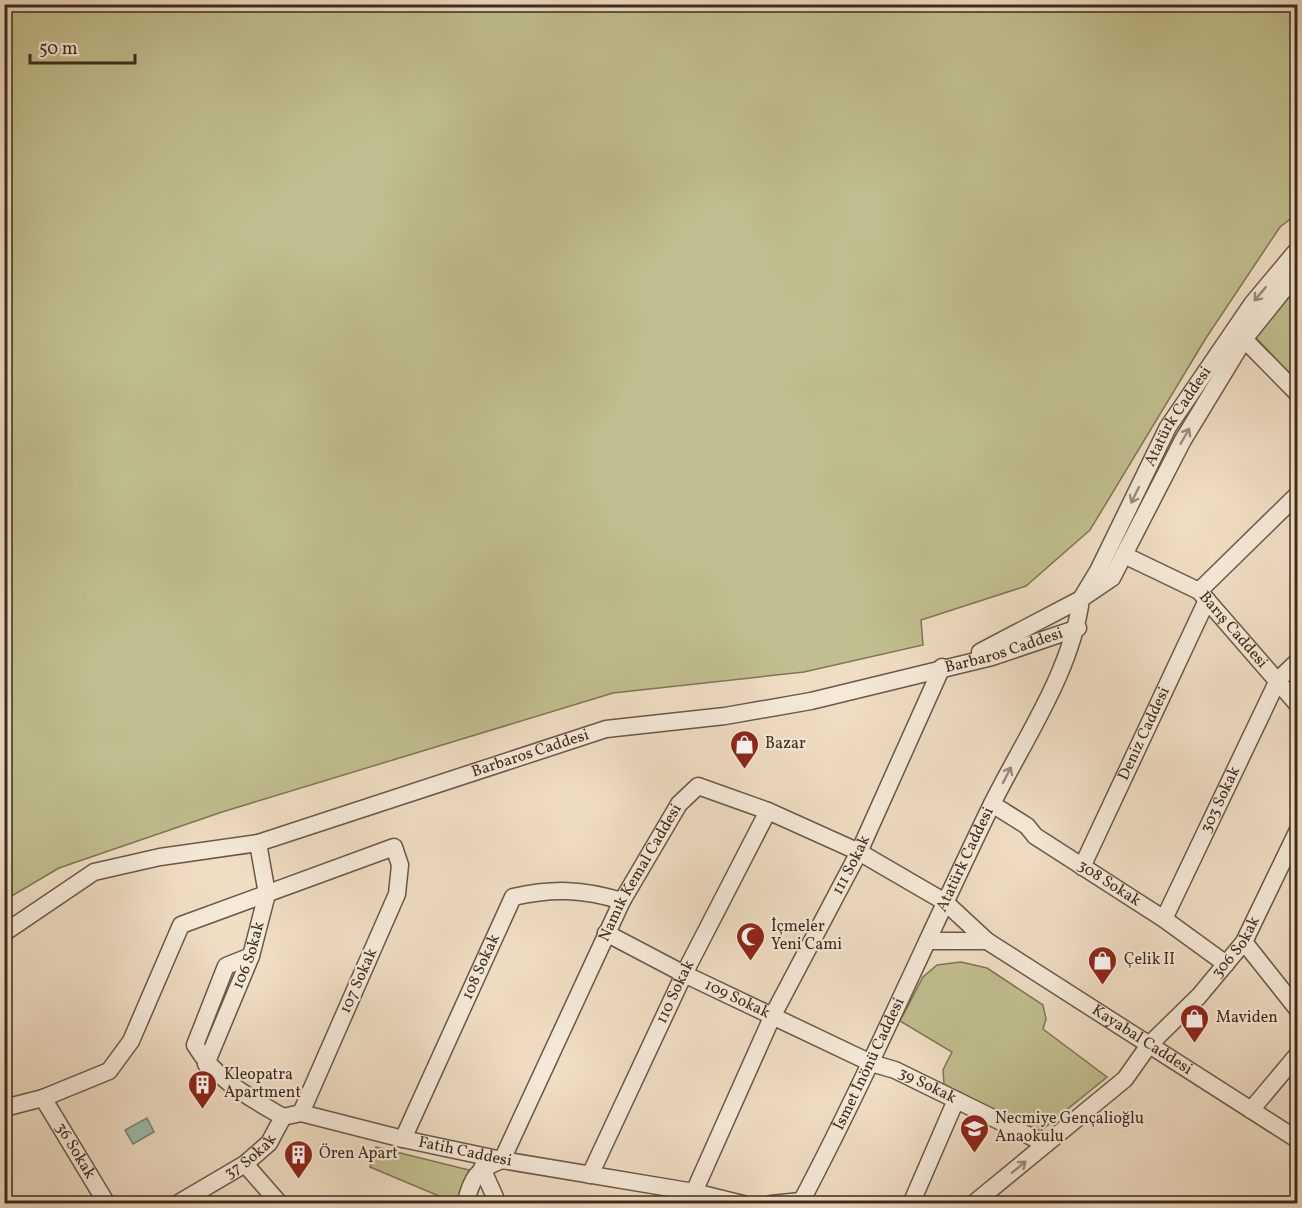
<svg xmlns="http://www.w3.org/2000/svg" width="1302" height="1208" font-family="Vollkorn,serif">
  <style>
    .green { fill: #c1bf8f; stroke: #7f7656; stroke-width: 1.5 }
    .water { fill: #9bbdae; stroke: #758374; stroke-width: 1.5 }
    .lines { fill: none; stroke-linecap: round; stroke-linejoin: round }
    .minor-casing { stroke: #6a5847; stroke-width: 19 }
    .minor { stroke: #f5ead9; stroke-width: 16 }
    .oneway { stroke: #998b7b }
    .labels { text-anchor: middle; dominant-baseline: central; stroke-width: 4.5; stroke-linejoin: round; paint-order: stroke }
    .street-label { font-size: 16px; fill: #3d2c1d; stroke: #f5ead9 }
    .poi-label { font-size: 16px; fill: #3d2c1d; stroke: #f5ead9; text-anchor: start }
  </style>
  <rect width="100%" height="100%" fill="#f0dec4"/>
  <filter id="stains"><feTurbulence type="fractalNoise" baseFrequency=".00333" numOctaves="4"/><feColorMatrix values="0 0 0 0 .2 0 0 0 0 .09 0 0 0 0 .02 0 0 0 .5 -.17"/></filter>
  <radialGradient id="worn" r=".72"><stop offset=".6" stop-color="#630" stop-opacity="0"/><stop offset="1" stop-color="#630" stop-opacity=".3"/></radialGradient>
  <path class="green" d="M 5,4 L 1297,5 L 1297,214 L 1280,227 L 1206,338 L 1090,530 L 1026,586 L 921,620 L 923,645 L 804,672 L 613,693 L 222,812 L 59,868 L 5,900 L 5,799 L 10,783 L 4,773 Z
    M 1297,284 L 1297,381 L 1255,337 Z
    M 961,962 L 987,968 L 1043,1005 L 1046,1019 L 1043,1029 L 1107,1077 L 1038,1133 L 950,1091 L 944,1084 L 943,1070 L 952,1052 L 900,1021 L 923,977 L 937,965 Z
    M 376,1147 L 473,1171 L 458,1204 L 370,1167 Z"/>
  <path class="water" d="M 147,1118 L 154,1132 L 133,1144 L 125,1130 Z"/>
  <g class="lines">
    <defs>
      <g id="minor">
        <path d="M 1238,333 L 1298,394"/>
        <path id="s1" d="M 1124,555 L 1199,591 L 1298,705"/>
        <path d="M 1199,591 L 1298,494"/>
        <path id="s2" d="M 980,652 L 1081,599 L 1098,571 L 1168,427 L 1252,304 L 1298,249"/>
        <path id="s3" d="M 992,804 L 1027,826 L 1035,836 L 1164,919 L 1226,964"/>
        <path id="s4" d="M 1082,867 L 1207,600"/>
        <path id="s5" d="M 1164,919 L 1278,680 L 1298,661"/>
        <path id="s6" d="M 4,933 L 94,872 L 160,857 L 258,843 L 606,729 L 725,716 L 811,701 L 992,657 L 1078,628"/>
        <path id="s7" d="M 606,933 L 684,974 L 871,1063 L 895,1070 L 1046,1144"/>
        <path d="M 928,941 L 987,941"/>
        <path d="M 1244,942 L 1298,1010"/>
        <path id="s8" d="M 251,956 L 226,966 L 195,1045 C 216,1080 249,1097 283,1117 L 301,1113 L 403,1139 L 502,1160 L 694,1192 L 743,1204"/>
        <path id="s9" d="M 206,1064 L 251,956 L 267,894 L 258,843"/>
        <path id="s10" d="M 43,1098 L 107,1204"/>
        <path d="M 4,1108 L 43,1098 L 109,1071 L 131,1041 L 181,925 L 394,847 L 400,865 L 397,894 L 301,1113"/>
        <path d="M 1251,1110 L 1298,1054"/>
        <path id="s11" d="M 403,1139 L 513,897 C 553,888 583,889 622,901"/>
        <path d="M 245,1164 L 280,1204"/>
        <path d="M 482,1168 L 498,1204"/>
        <path id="s12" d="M 590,1175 L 684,974 L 768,811"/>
        <path id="s13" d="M 694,1192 L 773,1015 L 859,852 L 942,667"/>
        <path id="s14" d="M 177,1204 L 245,1164 L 269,1143 L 283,1117"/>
        <path id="s15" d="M 465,1204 C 473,1176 476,1170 502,1160 L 622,901 L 679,804 L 698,786 L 768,811 L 859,852 L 945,902 L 987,941 L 1298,1140"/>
        <path d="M 771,1204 L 801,1201"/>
        <path id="s16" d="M 800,1204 C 869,1073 927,938 991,806 C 1023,741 1072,671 1081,599 L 1112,578 L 1183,440 L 1245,338 L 1298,272"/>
        <path d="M 911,1204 L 956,1100"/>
        <path id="s17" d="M 973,1204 L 1125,1079 L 1149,1045 L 1199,996 L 1244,942 L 1298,830"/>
        <path d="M 1297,1204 L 1298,1203"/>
      </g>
    </defs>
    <use href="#minor" class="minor-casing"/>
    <use href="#minor" class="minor"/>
  </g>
  <defs><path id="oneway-shaft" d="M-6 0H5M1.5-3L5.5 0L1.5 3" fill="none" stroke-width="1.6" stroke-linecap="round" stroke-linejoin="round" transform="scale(1.5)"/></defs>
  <g class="oneway">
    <use href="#oneway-shaft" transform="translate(1260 294) rotate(130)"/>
    <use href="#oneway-shaft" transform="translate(1185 436) rotate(-60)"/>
    <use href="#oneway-shaft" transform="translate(1135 495) rotate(116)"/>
    <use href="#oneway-shaft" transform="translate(1007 775) rotate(-63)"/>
    <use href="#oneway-shaft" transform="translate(1019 1167) rotate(-39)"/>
  </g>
  <defs>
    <symbol id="shop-pin" viewBox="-11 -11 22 30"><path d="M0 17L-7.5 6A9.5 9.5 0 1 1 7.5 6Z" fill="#8f2418" stroke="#f5ead9"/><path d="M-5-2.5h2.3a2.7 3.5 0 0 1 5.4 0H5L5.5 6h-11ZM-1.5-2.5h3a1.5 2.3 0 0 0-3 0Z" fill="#fff"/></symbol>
    <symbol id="mosque-pin" viewBox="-11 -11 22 30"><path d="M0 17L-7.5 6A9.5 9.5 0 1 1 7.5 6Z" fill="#8f2418" stroke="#f5ead9"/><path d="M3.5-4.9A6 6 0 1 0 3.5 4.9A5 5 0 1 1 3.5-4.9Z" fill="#fff"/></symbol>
    <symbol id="building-pin" viewBox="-11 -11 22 30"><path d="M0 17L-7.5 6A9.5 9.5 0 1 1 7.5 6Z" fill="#8f2418" stroke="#f5ead9"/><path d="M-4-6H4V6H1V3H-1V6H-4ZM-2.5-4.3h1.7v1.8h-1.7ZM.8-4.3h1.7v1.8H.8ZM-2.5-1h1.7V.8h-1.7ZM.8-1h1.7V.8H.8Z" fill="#fff"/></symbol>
    <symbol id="school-pin" viewBox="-11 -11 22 30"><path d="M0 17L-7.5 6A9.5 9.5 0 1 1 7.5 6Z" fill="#8f2418" stroke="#f5ead9"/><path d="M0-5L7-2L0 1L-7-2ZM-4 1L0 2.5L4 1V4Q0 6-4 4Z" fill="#fff"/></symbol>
  </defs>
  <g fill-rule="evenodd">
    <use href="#shop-pin" x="728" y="728" width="33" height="45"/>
    <use href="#mosque-pin" x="734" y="920" width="33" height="45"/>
    <use href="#shop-pin" x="1086" y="944" width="33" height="45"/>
    <use href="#shop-pin" x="1178" y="1002" width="33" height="45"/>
    <use href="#building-pin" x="186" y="1068" width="33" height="45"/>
    <use href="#school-pin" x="958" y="1112" width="33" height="45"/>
    <use href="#building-pin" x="282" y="1138" width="33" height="45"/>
  </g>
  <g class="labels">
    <g class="street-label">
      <text stroke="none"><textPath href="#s2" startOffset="321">Atatürk Caddesi</textPath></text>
      <text stroke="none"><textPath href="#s1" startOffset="135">Barış Caddesi</textPath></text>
      <text stroke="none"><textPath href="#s6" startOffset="1048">Barbaros Caddesi</textPath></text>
      <text stroke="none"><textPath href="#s4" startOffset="147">Deniz Caddesi</textPath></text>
      <text stroke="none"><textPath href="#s6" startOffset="562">Barbaros Caddesi</textPath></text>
      <text stroke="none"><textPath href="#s5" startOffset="132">303 Sokak</textPath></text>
      <text stroke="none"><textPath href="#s16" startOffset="382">Atatürk Caddesi</textPath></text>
      <text stroke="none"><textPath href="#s13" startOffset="363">111 Sokak</textPath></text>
      <text stroke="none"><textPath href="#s15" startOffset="380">Namık Kemal Caddesi</textPath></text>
      <text stroke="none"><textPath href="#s3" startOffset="142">308 Sokak</textPath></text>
      <text stroke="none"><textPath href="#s17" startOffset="370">306 Sokak</textPath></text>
      <text stroke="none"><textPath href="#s9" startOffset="117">106 Sokak</textPath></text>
      <text stroke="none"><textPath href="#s11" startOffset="189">108 Sokak</textPath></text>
      <text transform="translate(359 981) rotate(-66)">107 Sokak</text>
      <text stroke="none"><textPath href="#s12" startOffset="202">110 Sokak</textPath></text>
      <text stroke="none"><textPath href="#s7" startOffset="147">109 Sokak</textPath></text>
      <text stroke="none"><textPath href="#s15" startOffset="1000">Kayabal Caddesi</textPath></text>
      <text stroke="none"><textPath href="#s16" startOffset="156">İsmet İnönü Caddesi</textPath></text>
      <text stroke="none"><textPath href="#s7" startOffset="356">39 Sokak</textPath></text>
      <text stroke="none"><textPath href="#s10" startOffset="62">36 Sokak</textPath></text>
      <text stroke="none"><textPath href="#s8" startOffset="414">Fatih Caddesi</textPath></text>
      <text stroke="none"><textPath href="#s14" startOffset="88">37 Sokak</textPath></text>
    </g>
    <g class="poi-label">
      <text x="765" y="744">Bazar</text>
      <text x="771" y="927">İçmeler<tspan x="771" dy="18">Yeni Cami</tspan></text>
      <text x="1124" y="960">Çelik II</text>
      <text x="1216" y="1018">Maviden</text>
      <text x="224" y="1075">Kleopatra<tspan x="224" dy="18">Apartment</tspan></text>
      <text x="995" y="1119">Necmiye Gençalioğlu<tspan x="995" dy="18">Anaokulu</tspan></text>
      <text x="319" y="1154">Ören Apart</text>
    </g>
  </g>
  <rect width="1302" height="1208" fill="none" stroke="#f0dec4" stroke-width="24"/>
  <rect x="6" y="6" width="1290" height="1196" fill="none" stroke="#3d2c1d" stroke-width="3"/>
  <rect x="12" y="12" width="1278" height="1184" fill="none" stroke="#3d2c1d" stroke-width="1.5"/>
  <path d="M30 54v9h105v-9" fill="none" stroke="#3d2c1d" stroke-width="3"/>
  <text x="39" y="54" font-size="18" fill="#3d2c1d" stroke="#f5ead9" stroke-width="4.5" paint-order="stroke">50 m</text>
  <rect width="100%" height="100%" filter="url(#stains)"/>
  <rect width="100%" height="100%" fill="url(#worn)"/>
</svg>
